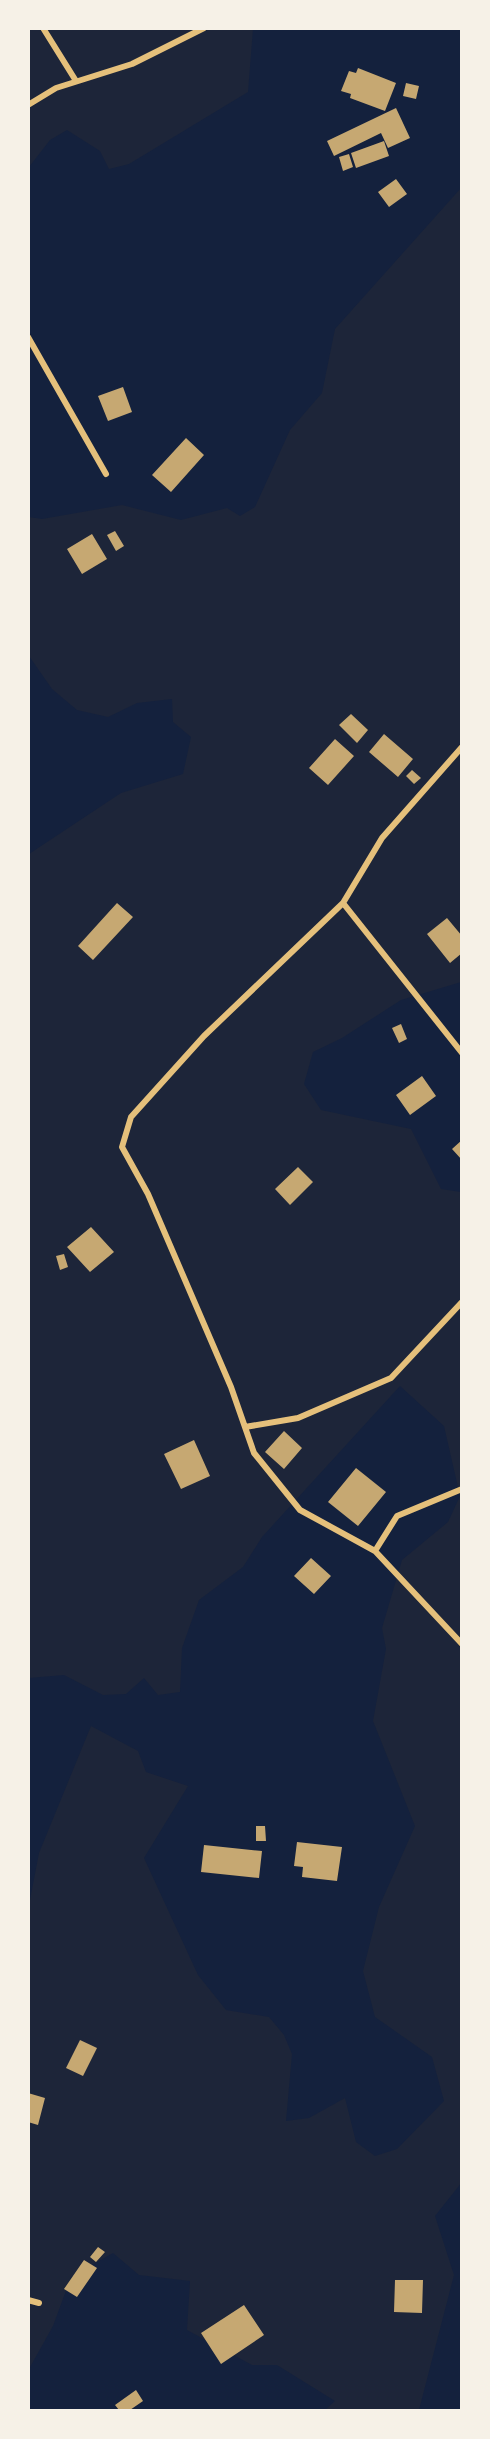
<svg xmlns="http://www.w3.org/2000/svg" width="490" height="2439" font-family="'Sofia Sans Condensed',sans-serif">
  <style>
    .green { fill: #1d2539 }
    .building { fill: #c6a872 }
    .lines { fill: none; stroke-linecap: round; stroke-linejoin: round }
    .minor { stroke: #e5c07b; stroke-width: 6 }
  </style>
  <rect width="100%" height="100%" fill="#14213d"/>
  <path class="green" d="M 29,29 L 253,29 L 248,92 L 129,164 L 109,169 L 100,151 L 67,130 L 50,140 L 29,167 Z
    M 461,188 L 461,982 L 401,1000 L 342,1038 L 313,1052 L 304,1084 L 321,1110 L 411,1129 L 441,1189 L 461,1192 L 462,2182 L 435,2216 L 454,2275 L 419,2410 L 325,2410 L 335,2401 L 277,2365 L 252,2365 L 187,2330 L 190,2281 L 139,2275 L 113,2253 L 71,2277 L 53,2326 L 29,2369 L 29,1905 L 39,1853 L 91,1726 L 138,1751 L 146,1772 L 188,1786 L 144,1858 L 198,1975 L 226,2010 L 269,2017 L 284,2035 L 292,2054 L 286,2121 L 309,2118 L 345,2098 L 356,2142 L 375,2156 L 397,2149 L 444,2101 L 432,2057 L 375,2017 L 363,1971 L 379,1907 L 415,1826 L 373,1721 L 386,1649 L 382,1628 L 402,1560 L 448,1522 L 460,1496 L 444,1426 L 400,1386 L 262,1537 L 243,1567 L 199,1600 L 182,1648 L 180,1692 L 158,1695 L 144,1678 L 126,1694 L 103,1695 L 64,1675 L 29,1678 L 29,854 L 121,793 L 183,774 L 191,737 L 173,722 L 172,699 L 137,703 L 108,717 L 77,710 L 52,689 L 29,656 L 29,517 L 42,519 L 122,505 L 181,520 L 227,508 L 240,516 L 255,507 L 290,430 L 322,393 L 335,329 Z"/>
  <path class="building" d="M 358,68 L 396,83 L 385,111 L 350,98 L 351,94 L 341,91 L 349,71 L 356,73 Z
    M 406,83 L 419,86 L 416,99 L 403,96 Z
    M 396,108 L 410,138 L 388,148 L 381,133 L 334,156 L 327,141 Z
    M 384,141 L 389,156 L 356,168 L 351,153 Z
    M 349,154 L 353,167 L 343,171 L 339,157 Z
    M 396,179 L 407,194 L 389,207 L 378,192 Z
    M 123,387 L 132,412 L 108,421 L 98,396 Z
    M 186,438 L 204,455 L 171,492 L 152,475 Z
    M 115,531 L 124,546 L 116,551 L 107,535 Z
    M 92,534 L 107,559 L 82,574 L 67,549 Z
    M 351,714 L 368,730 L 357,743 L 339,725 Z
    M 384,734 L 413,759 L 398,777 L 369,752 Z
    M 335,739 L 354,756 L 328,785 L 309,768 Z
    M 412,770 L 421,778 L 414,784 L 406,776 Z
    M 117,903 L 133,917 L 93,960 L 78,946 Z
    M 447,918 L 462,936 L 462,953 L 450,963 L 427,934 Z
    M 401,1024 L 407,1039 L 399,1043 L 392,1028 Z
    M 422,1076 L 436,1096 L 410,1115 L 396,1095 Z
    M 462,1140 L 462,1160 L 452,1149 Z
    M 298,1167 L 313,1182 L 290,1205 L 275,1189 Z
    M 91,1227 L 114,1252 L 90,1272 L 67,1247 Z
    M 64,1254 L 68,1267 L 60,1270 L 56,1256 Z
    M 284,1431 L 302,1448 L 284,1469 L 265,1452 Z
    M 194,1440 L 210,1476 L 181,1489 L 164,1454 Z
    M 356,1468 L 386,1492 L 358,1526 L 328,1502 Z
    M 311,1558 L 331,1576 L 314,1594 L 294,1576 Z
    M 256,1826 L 265,1826 L 266,1841 L 256,1841 Z
    M 297,1842 L 342,1847 L 337,1881 L 302,1877 L 303,1867 L 294,1866 Z
    M 204,1845 L 262,1851 L 259,1878 L 201,1872 Z
    M 80,2040 L 97,2048 L 83,2076 L 66,2068 Z
    M 28,2093 L 45,2098 L 38,2125 L 28,2122 Z
    M 98,2247 L 105,2252 L 96,2262 L 90,2257 Z
    M 84,2260 L 97,2268 L 77,2297 L 64,2289 Z
    M 395,2280 L 423,2280 L 422,2313 L 394,2312 Z
    M 244,2305 L 264,2335 L 221,2364 L 201,2333 Z
    M 136,2390 L 143,2401 L 130,2410 L 119,2410 L 115,2405 Z"/>
  <g class="lines">
    <path class="minor" d="M 43,28 L 76,81
      M 28,105 L 56,88 L 132,64 L 204,28
      M 28,337 L 106,474
      M 462,747 L 382,838 L 343,903 L 204,1036 L 131,1117 L 122,1147 L 148,1194 L 231,1387 L 254,1453 L 300,1510 L 375,1551 L 462,1644
      M 343,903 L 462,1053
      M 245,1427 L 298,1418 L 391,1378 L 462,1302
      M 375,1551 L 397,1516 L 462,1489
      M 28,2300 L 39,2303"/>
  </g>
  <rect width="490" height="2439" fill="none" stroke="#f6f1e7" stroke-width="60"/>
</svg>
